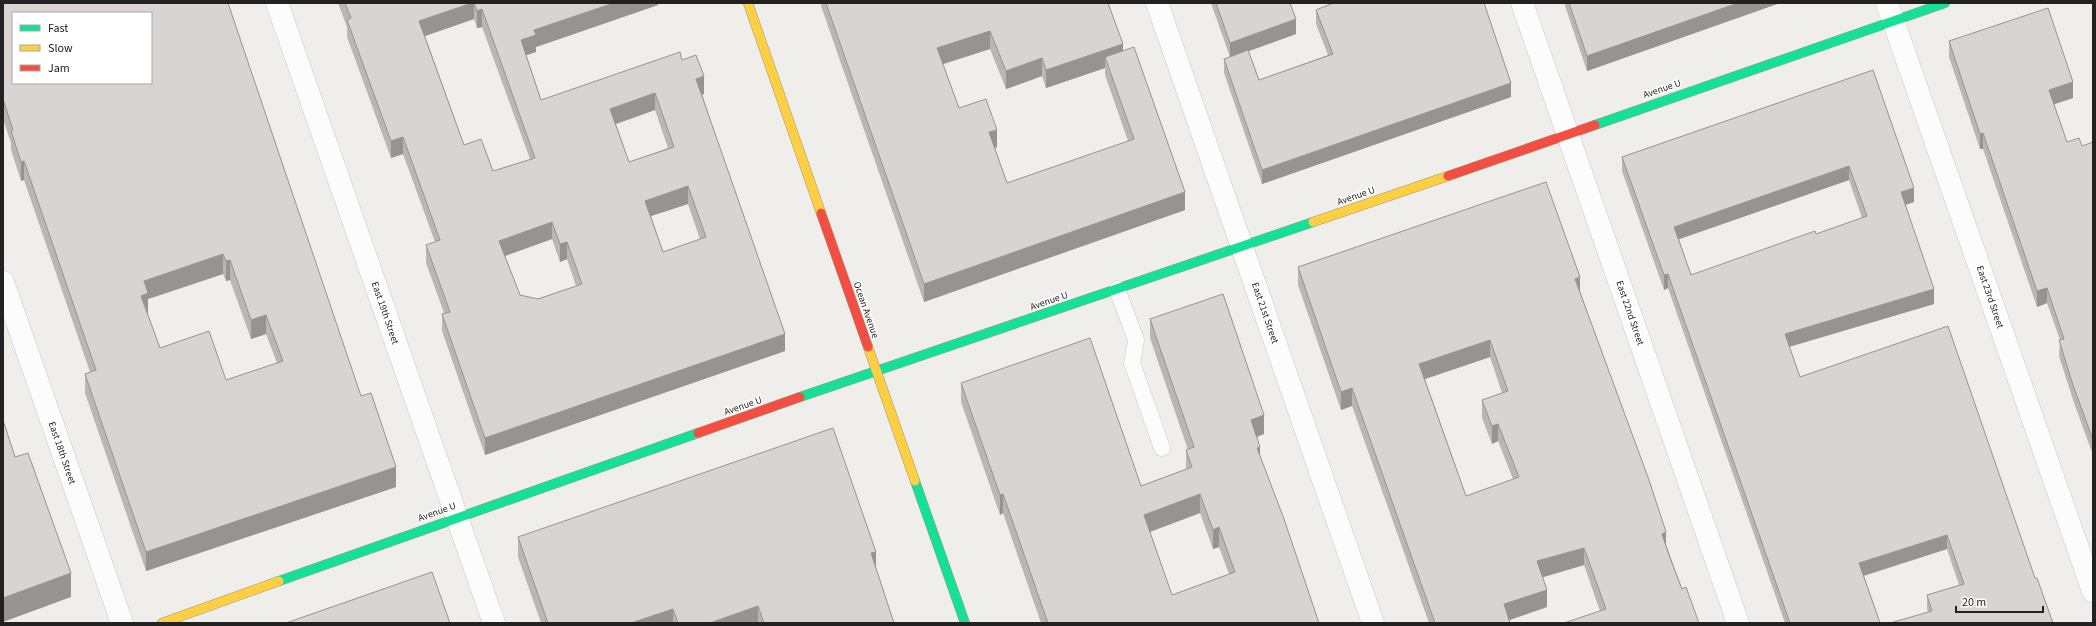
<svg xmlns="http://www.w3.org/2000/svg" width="2096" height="626" font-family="'Source Sans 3',sans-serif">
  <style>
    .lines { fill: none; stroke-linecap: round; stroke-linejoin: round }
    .lane-casing { stroke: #c9c8c7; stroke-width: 17 }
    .street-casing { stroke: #c9c8c7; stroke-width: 23 }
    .fast-casing { stroke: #999a82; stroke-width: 10 }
    .slow-casing { stroke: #999a82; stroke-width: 10 }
    .jam-casing { stroke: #999a82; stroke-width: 10 }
    .lane { stroke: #fdfcfc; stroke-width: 16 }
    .street { stroke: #fdfcfc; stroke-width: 22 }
    .fast { stroke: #16e098; stroke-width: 9 }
    .slow { stroke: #ffcf43; stroke-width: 9 }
    .jam { stroke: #f24e42; stroke-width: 9 }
    .wall { fill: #b9b6b5; fill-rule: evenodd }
    .shaded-wall { fill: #969493 }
    .building { fill: #d7d4d2; stroke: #969493; fill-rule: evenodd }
    .labels { text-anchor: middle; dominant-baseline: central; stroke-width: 3; stroke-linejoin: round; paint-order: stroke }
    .street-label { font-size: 10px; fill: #222; stroke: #fff }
  </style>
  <rect width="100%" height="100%" fill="#f0eeeb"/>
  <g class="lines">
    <defs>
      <path id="lane" d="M 1117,289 L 1136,340 L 1132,363 L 1162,448"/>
      <path id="street" d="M 277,3 L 494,623
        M 1157,3 L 1373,623
        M 1522,3 L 1738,623
        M 1887,3 L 2093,591
        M 3,282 L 122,623"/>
      <path id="fast" d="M 1595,125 L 1945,3
        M 800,397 L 1313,222
        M 915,481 L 965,623
        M 279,581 L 698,433"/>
      <path id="slow" d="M 748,3 L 821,213
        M 1313,222 L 1448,176
        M 868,347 L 915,481
        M 162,623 L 279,581"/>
      <path id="jam" d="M 1448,176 L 1595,125
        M 821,213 L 868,347
        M 698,433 L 800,397"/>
    </defs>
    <use href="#lane" class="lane-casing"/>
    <use href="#street" class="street-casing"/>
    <use href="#fast" class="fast-casing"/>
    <use href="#slow" class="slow-casing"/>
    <use href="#jam" class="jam-casing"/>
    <use href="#lane" class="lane"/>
    <use href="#street" class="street"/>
    <use href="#fast" class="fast"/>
    <use href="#slow" class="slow"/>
    <use href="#jam" class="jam"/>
  </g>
  <path class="wall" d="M 3,3 L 361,396 L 396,487 L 146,571 L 85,393 L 85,374 L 90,372 L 24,180 L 21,181 L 11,150 L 11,143 L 3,119 ZM 223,274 L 226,281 L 230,280 L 251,339 L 266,334 L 277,363 L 226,380 L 160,348 L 147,313 L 148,313 L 148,299 Z
    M 338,3 L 658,3 L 658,5 L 536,47 L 536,52 L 526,55 L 541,100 L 682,60 L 704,94 L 702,94 L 785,351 L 485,455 L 442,331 L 442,314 L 444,313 L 426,263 L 426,245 L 435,242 L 403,154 L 391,158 L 347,37 L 347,27 ZM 474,19 L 477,28 L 482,27 L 530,159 L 493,171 L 464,145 L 425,36 ZM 655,110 L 668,148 L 629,162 L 616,124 ZM 688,204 L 700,239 L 663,252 L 651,216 ZM 552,239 L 560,262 L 567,259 L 576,286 L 538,299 L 520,295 L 505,256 Z
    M 821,3 L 1108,3 L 1123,51 L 1185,210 L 924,302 L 821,6 ZM 990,49 L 1006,89 L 1042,76 L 1046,88 L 1105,68 L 1105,75 L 1128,141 L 1007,183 L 995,148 L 997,147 L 959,108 L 943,64 Z
    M 1211,3 L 1290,3 L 1296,34 L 1248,51 L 1259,80 L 1328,55 L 1316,24 L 1316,10 L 1511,97 L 1262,184 L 1224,73 L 1224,59 L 1230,57 Z
    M 1564,3 L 1780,3 L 1587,71 Z
    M 1949,41 L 2073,98 L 2054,104 L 2067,142 L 2082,146 L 2093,142 L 2093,455 L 2073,400 L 2059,356 L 2060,340 L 2047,303 L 2037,307 L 1983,149 L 1980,149 L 1949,57 Z
    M 1873,70 L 1914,202 L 1905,205 L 1934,304 L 1789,347 L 1800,377 L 2035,578 L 1928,612 L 1927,609 L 1927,595 L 1959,585 L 1947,549 L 1864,576 L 1880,623 L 1785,623 L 1668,288 L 1664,290 L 1622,171 L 1622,157 ZM 1849,180 L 1862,218 L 1816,234 L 1691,275 L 1679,239 Z
    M 1298,267 L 1580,291 L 1666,544 L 1682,589 L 1699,623 L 1600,611 L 1584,565 L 1543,577 L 1547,607 L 1509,620 L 1510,623 L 1429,623 L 1352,406 L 1341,410 L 1298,285 ZM 1490,357 L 1502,393 L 1482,400 L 1482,418 L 1492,444 L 1498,441 L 1513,479 L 1466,496 L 1425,379 Z
    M 1150,319 L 1264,434 L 1257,437 L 1260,456 L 1319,623 L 1041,623 L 1003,513 L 1000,515 L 961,402 L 961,383 L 1141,486 L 1186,469 L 1186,450 L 1188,450 L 1150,338 ZM 1200,513 L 1213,549 L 1219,547 L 1229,574 L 1172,595 L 1150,532 Z
    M 518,537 L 876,569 L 894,623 L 541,623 L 518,557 Z"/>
  <path class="shaded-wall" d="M 472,3 L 474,3 L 474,19 L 419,38 L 419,21 Z
    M 614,3 L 658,3 L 658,5 L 536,47 L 536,52 L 521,57 L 521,40 L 534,30 Z
    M 1738,3 L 1780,3 L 1587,71 L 1587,56 Z
    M 482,9 L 482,27 L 477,28 L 477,11 Z
    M 1296,19 L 1296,34 L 1230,58 L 1230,43 Z
    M 990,31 L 990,49 L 937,66 L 937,48 Z
    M 1123,44 L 1123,62 L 1105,57 L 1105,68 L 1046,88 L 1046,70 Z
    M 1042,58 L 1042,76 L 1006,89 L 1006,71 Z
    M 704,76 L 704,94 L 696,97 L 696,79 Z
    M 2073,82 L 2073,98 L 2049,106 L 2049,90 Z
    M 1511,83 L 1511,97 L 1262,184 L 1262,170 Z
    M 655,93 L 655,110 L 610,126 L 610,109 Z
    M 997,130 L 997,147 L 989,150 L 989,132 Z
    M 1983,133 L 1983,149 L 1980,149 L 1980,134 Z
    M 403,137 L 403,154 L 391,158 L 391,141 Z
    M 24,161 L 24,180 L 21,181 L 21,162 Z
    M 1849,166 L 1849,180 L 1674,241 L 1674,227 Z
    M 688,186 L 688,204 L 645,218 L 645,201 Z
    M 1914,188 L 1914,202 L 1901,206 L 1901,192 Z
    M 1185,192 L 1185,210 L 924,302 L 924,284 Z
    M 552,222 L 552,239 L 499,258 L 499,241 Z
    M 567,242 L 567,259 L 560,262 L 560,244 Z
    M 223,254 L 223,274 L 148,299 L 148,313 L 141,315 L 141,296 L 144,281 Z
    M 230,260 L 230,280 L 226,281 L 226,261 Z
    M 1668,274 L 1668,288 L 1664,290 L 1664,275 Z
    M 1580,277 L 1580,295 L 1575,279 Z
    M 2047,288 L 2047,303 L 2037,307 L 2037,291 Z
    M 1934,289 L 1934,304 L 1785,348 L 1785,334 Z
    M 266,315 L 266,334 L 251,339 L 251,320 Z
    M 785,334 L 785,351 L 485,455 L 485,438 Z
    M 1490,340 L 1490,357 L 1419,381 L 1419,364 Z
    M 1352,388 L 1352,406 L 1341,410 L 1341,392 Z
    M 1264,415 L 1264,434 L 1251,439 L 1251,420 Z
    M 1498,424 L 1498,441 L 1492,444 L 1492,426 Z
    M 1260,447 L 1260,466 L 1257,448 Z
    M 396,467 L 396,487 L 146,571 L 146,552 Z
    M 1003,494 L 1003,513 L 1000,515 L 1000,495 Z
    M 1200,494 L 1200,513 L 1144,534 L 1144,515 Z
    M 1219,527 L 1219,547 L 1213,549 L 1213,530 Z
    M 1666,532 L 1666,550 L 1662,534 Z
    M 1947,535 L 1947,549 L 1859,577 L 1859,563 Z
    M 1584,548 L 1584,565 L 1537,579 L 1537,561 Z
    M 876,552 L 876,572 L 871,553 Z
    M 71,573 L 71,597 L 3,622 L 3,598 Z
    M 1547,590 L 1547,607 L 1504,622 L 1504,604 Z
    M 758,606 L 758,623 L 710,623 Z
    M 673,609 L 673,623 L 631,623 Z"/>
  <path class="building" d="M 3,3 L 228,3 L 361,396 L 371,393 L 396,467 L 146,552 L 85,374 L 96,370 L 24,161 L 21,162 L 11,131 L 13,130 L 3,99 ZM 13,13 L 151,13 L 151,83 L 13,83 ZM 223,254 L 226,261 L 230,260 L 251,320 L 266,315 L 283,361 L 226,380 L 209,331 L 160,348 L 141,296 L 148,293 L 144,281 Z
    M 345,3 L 472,3 L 419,21 L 464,145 L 481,139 L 493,171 L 535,158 L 482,9 L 477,11 L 474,3 L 614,3 L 534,30 L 536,35 L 521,40 L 541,100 L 680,52 L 682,60 L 696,55 L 704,76 L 696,79 L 785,334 L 485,438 L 442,314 L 450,312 L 426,245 L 440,240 L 403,137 L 391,141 L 347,20 L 351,18 ZM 655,93 L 674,147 L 629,162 L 610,109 ZM 688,186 L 706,237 L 663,252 L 645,201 ZM 552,222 L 560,244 L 567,242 L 582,284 L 538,299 L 520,295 L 499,241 Z
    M 826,3 L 1108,3 L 1123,44 L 1046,70 L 1042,58 L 1006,71 L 990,31 L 937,48 L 959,108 L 986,99 L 997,130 L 989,132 L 1007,183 L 1134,139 L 1105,57 L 1134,47 L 1185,192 L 924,284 Z
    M 1216,3 L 1290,3 L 1296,19 L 1230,43 Z
    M 1333,3 L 1484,3 L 1511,83 L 1262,170 L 1224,59 L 1248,50 L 1259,80 L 1333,54 L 1316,10 Z
    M 1569,3 L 1738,3 L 1587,56 Z
    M 2048,8 L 2073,82 L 2049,90 L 2067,142 L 2079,138 L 2082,146 L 2093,142 L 2093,440 L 2073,385 L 2059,340 L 2064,339 L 2047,288 L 2037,291 L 1983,133 L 1980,134 L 1949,41 Z
    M 1873,70 L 1914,188 L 1901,192 L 1934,289 L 1785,334 L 1800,377 L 1948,326 L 2035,578 L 2037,578 L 2053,623 L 1890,623 L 1932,611 L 1927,595 L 1964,584 L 1947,535 L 1859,563 L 1880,623 L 1790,623 L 1668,274 L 1664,275 L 1622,157 ZM 1849,166 L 1867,216 L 1816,234 L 1815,231 L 1691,275 L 1674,227 Z
    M 1546,182 L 1580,277 L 1575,279 L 1649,480 L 1666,532 L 1662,534 L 1670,558 L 1682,589 L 1686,587 L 1699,623 L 1564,623 L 1606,609 L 1584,548 L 1537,561 L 1547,590 L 1504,604 L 1510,623 L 1435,623 L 1352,388 L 1341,392 L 1298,267 ZM 1490,340 L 1508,391 L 1482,400 L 1492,426 L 1498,424 L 1519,477 L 1466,496 L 1419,364 Z
    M 1223,294 L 1264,415 L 1251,420 L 1260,447 L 1257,448 L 1284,519 L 1319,623 L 1048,623 L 1003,494 L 1000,495 L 961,383 L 1090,338 L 1141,486 L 1192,467 L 1186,450 L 1194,447 L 1150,319 ZM 1200,494 L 1213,530 L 1219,527 L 1235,572 L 1172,595 L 1144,515 Z
    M 3,420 L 15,457 L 28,453 L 71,573 L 3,598 Z
    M 833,428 L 876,552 L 871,553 L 894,623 L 764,623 L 758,606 L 710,623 L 678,623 L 673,609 L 631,623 L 548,623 L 518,537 Z
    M 432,572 L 450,623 L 286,623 Z"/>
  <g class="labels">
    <g class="street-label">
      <text transform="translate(1662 89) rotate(-19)">Avenue U</text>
      <text transform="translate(1356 196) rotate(-19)">Avenue U</text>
      <text transform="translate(1990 297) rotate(71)">East 23rd Street</text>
      <text transform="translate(1049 301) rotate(-19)">Avenue U</text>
      <text transform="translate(866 310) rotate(71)">Ocean Avenue</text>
      <text transform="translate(385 313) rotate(71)">East 19th Street</text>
      <text transform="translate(1265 313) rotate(71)">East 21st Street</text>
      <text transform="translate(1630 313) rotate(71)">East 22nd Street</text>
      <text transform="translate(743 406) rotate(-19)">Avenue U</text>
      <text transform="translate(62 453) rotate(71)">East 18th Street</text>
      <text transform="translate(437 512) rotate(-20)">Avenue U</text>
    </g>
  </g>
  <rect width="2096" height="626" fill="none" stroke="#222222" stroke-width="8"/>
  <rect x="12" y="12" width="140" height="72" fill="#ffffff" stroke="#a7a7a7"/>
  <rect x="20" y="25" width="20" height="6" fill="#16e098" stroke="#a7a7a7"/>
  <text x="48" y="32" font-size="12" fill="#222222">Fast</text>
  <rect x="20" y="45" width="20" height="6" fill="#ffcf43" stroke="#a7a7a7"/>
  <text x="48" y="52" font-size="12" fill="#222222">Slow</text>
  <rect x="20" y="65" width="20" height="6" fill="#f24e42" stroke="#a7a7a7"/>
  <text x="48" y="72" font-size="12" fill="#222222">Jam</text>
  <path d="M1956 606v6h87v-6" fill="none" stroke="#222222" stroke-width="2"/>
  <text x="1962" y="606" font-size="12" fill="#222222" stroke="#ffffff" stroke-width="3" paint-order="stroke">20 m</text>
</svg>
